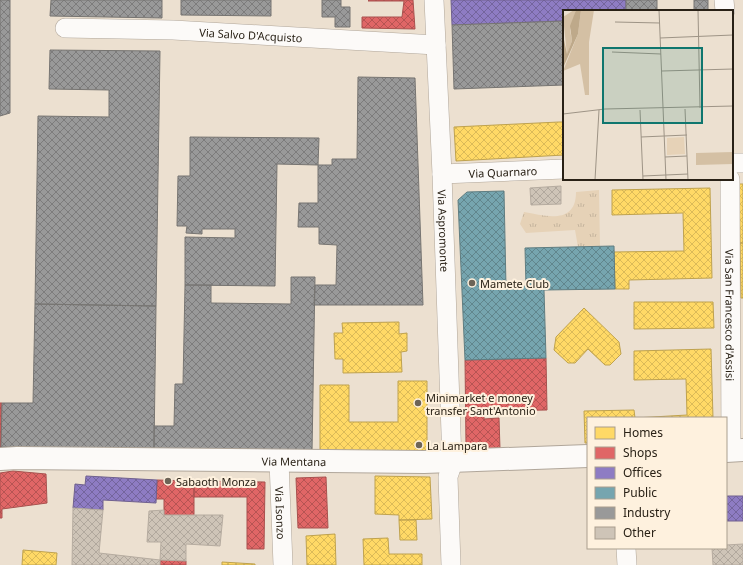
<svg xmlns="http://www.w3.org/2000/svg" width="743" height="565" font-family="'Noto Sans',sans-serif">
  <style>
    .grass { fill: url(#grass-tufts) }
    .homes { fill: url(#homes-cross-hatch); stroke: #bfa24e }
    .shops { fill: url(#shops-cross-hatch); stroke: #a9514e }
    .offices { fill: url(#offices-cross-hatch); stroke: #70618f }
    .public { fill: url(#public-cross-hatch); stroke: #5f7d81 }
    .industry { fill: url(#industry-cross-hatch); stroke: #777572 }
    .building { fill: url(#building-cross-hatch); stroke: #b6aca0 }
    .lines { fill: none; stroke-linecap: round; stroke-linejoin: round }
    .minor-casing { stroke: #b0a69a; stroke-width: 20 }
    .tertiary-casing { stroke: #b0a69a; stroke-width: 24 }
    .minor { stroke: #fcfaf8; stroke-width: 19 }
    .tertiary { stroke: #fcfaf8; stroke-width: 22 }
    .poi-dot { fill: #6d6457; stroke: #fef1de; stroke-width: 1.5 }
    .labels { text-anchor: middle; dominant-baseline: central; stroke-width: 4; stroke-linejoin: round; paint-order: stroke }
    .street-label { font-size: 11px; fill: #292116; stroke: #fef1de }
    .poi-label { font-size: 11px; fill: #292116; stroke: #fef1de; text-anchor: start }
    .inset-road { fill: none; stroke: #9e9486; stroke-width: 1 }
    .view { fill: #0f766e; fill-opacity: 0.15; stroke: #0f766e; stroke-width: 2 }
    .inset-edge { fill: none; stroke: #292116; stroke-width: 2 }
  </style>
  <defs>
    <pattern id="grass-tufts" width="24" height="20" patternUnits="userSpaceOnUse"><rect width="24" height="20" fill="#e6d2b7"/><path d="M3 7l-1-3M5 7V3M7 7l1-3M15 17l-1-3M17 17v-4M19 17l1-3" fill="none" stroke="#c5b49d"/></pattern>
    <pattern id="homes-cross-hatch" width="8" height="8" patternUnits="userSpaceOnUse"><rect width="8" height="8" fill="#ffd966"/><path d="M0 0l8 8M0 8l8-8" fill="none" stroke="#dbba58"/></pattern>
    <pattern id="shops-cross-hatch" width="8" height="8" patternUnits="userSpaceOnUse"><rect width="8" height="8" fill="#e06666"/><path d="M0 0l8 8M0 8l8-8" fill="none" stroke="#b65453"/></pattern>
    <pattern id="offices-cross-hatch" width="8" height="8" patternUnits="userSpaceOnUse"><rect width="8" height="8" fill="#8e7cc3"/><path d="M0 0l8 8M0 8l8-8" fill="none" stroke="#74659d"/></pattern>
    <pattern id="public-cross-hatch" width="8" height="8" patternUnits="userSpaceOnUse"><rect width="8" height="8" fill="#76a5af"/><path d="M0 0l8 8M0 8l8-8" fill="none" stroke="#61868d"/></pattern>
    <pattern id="industry-cross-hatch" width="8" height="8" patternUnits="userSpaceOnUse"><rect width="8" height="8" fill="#999"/><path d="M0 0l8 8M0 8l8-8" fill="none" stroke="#7d7c7c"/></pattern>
    <pattern id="building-cross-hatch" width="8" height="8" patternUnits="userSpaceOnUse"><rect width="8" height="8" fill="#cec4b7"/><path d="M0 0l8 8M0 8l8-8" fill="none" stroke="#b1a89d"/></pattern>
  </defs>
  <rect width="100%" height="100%" fill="#ece0d0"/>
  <path class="grass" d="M 599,190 L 600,246 L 578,247 L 575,230 L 526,233 L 520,224 L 524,212 C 546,216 576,225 576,192 Z"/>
  <path class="homes" d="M 559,122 L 564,122 L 564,155 L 456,161 L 454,127 Z
    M 739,184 L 743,184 L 743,243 L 740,243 Z
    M 710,188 L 712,278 L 629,280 L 629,289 L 615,289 L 614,252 L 684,251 L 683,213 L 612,215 L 612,190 Z
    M 740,243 L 743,243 L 743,298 L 741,298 Z
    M 634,302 L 713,302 L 714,328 L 634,329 Z
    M 584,308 L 619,342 L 621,354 L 610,365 L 605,365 L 588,349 L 575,363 L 568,363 L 554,350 L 556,337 Z
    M 399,322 L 399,334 L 407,333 L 407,351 L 401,352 L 402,372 L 343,373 L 343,359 L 335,359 L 334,333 L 343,333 L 342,323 Z
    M 711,349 L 713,418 L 635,418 L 687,415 L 686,379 L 634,380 L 634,351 Z
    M 398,381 L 427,381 L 427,451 L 320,451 L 320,385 L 349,385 L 349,422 L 398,422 Z
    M 634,410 L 635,418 L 588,418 L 588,443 L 585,443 L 584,411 Z
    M 375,476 L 430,477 L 432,519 L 399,520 L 399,515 L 375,514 Z
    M 399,520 L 416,520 L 417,540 L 400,540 Z
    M 335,534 L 336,565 L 307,565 L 306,536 Z
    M 388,538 L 389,554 L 422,554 L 422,565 L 364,565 L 363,539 Z
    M 23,550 L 57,553 L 56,565 L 22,565 Z
    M 222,562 L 255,564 L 255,565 L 222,565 Z"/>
  <path class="shops" d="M 369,0 L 413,0 L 415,29 L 362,28 L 362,17 L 402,17 L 404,1 L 368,1 Z
    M 546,358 L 547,410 L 484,411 L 484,419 L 499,418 L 500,449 L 470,449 L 466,446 L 465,360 Z
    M 0,403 L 2,403 L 1,447 L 0,447 Z
    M 13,471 L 46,474 L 47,503 L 2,509 L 2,518 L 0,518 L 0,473 Z
    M 326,477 L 328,528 L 298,528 L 296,478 Z
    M 157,480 L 194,481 L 194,516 L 164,515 L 164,499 L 156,499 Z
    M 194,481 L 265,482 L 264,549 L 247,549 L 247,497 L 194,497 Z
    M 160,560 L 186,561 L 186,565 L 160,565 Z"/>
  <path class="offices" d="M 451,0 L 626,0 L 626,11 L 564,11 L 564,21 L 452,25 Z
    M 86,476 L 157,480 L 156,503 L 103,500 L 103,510 L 73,508 L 75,484 L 85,485 Z
    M 726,496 L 743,496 L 743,521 L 726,521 Z"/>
  <path class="public" d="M 504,191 L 506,287 L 526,286 L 525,248 L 614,246 L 615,289 L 544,290 L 546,358 L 465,360 L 458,200 L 467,192 Z"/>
  <path class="industry" d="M 0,0 L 10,0 L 10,113 L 0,116 Z
    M 51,0 L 162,0 L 162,18 L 50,16 Z
    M 181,0 L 271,0 L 271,16 L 181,15 Z
    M 322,0 L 341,0 L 341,7 L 350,7 L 350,27 L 335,27 L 335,17 L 322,17 Z
    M 626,0 L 657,0 L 657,11 L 626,11 Z
    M 694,0 L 708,0 L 708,11 L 694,11 Z
    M 564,21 L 564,85 L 454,89 L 452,25 Z
    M 50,50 L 160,51 L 156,306 L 35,304 L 38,116 L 109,117 L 109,90 L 49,89 Z
    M 358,77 L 415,78 L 423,305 L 314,305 L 315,285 L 336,285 L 337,245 L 319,244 L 319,227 L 298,227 L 299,203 L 318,203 L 318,165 L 332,165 L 332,159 L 357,159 Z
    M 190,137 L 319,138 L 318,165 L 277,164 L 275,286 L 185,285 L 185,237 L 235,238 L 235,229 L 202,229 L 202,234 L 186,233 L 187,226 L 177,226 L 178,176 L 190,176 Z
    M 291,277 L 315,277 L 312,452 L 154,449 L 154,426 L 174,426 L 175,384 L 183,384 L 185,285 L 211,285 L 211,303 L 291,304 Z
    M 35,304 L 156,306 L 154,449 L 1,447 L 2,403 L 33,403 Z"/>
  <path class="building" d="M 561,186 L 561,204 L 531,205 L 530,188 Z
    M 73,508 L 103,510 L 99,553 L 160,560 L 160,565 L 72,565 Z
    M 164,510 L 164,515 L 223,515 L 220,546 L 186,544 L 186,561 L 160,560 L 161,542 L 147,542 L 149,511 Z
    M 743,544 L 743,565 L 713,565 L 712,548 L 726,548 L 726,545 Z"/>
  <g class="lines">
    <defs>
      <g id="minor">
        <path id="s1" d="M 434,0 L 442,174 L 452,462 C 452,468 449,472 448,477 L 451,565"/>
        <path d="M 724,0 L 725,11"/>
        <path id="s2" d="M 65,28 L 173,30 L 436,45"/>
        <path d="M 732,163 L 743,163"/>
        <path id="s3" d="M 442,174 L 564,169"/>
        <path id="s4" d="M 730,179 L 731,451"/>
        <path id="s5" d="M 279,461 L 283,565"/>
        <path d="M 626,548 L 627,565"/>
      </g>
      <g id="tertiary">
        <path d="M 726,451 L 743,450"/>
        <path id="s6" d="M 0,459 L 17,458 L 424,462 L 588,456"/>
      </g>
    </defs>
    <use href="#minor" class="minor-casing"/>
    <use href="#tertiary" class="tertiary-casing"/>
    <use href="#minor" class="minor"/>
    <use href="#tertiary" class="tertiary"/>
  </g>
  <g class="poi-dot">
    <circle cx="472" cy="283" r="4"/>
    <circle cx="418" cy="403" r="4"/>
    <circle cx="419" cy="445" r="4"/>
    <circle cx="168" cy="481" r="4"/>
  </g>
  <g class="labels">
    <g class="street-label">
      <text stroke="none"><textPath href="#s2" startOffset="186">Via Salvo D'Acquisto</textPath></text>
      <text stroke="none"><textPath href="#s3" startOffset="61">Via Quarnaro</textPath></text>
      <text stroke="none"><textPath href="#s1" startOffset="231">Via Aspromonte</textPath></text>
      <text stroke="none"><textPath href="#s4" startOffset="136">Via San Francesco d'Assisi</textPath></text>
      <text stroke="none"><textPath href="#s6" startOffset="294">Via Mentana</textPath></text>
      <text stroke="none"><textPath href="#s5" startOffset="52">Via Isonzo</textPath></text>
    </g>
    <g class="poi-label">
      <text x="480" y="283">Mamete Club</text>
      <text x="426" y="397">Minimarket e money<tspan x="426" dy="13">transfer Sant'Antonio</tspan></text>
      <text x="427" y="445">La Lampara</text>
      <text x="176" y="481">Sabaoth Monza</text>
    </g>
  </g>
  <g transform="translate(563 10)">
    <rect width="170" height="170" fill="#ece0d0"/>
    <path d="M 11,0 L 13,0 L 7,20 L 9,31 L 4,45 L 0,7 ZM 18,0 L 31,0 L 26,32 L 26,85 L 22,85 L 17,54 L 0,61 L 15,24 ZM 170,142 L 170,154 L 133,155 L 133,143 Z" fill="#d4c0a4"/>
    <path d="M 121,127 L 122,144 L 104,145 L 104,128 Z" fill="#e6d2b7"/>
    <path d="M 13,0 L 18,0 L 15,24 L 0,58 L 0,25 L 4,44 L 9,31 L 7,16 Z" fill="#bea98a"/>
    <path class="inset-road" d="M 96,0 L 103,170M 135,0 L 137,98M 52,12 L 97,13M 97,28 L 170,25M 49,42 L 98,44M 99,61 L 170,59M 122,99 L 125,170M 77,100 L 80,170M 0,104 L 42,99 L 170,96M 78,127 L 124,125M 102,147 L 124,146M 80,166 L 125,164M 32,170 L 36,100"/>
    <path class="view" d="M 40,38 L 139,38 L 139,113 L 40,113 Z"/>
    <rect width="170" height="170" class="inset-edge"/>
  </g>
  <rect x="587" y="417" width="140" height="132" fill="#fef1de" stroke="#a99e8e"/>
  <rect x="595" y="427" width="20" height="12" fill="#ffd966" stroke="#a99e8e"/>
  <text x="623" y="437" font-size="12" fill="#292116">Homes</text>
  <rect x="595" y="447" width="20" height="12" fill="#e06666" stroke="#a99e8e"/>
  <text x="623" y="457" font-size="12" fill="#292116">Shops</text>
  <rect x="595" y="467" width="20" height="12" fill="#8e7cc3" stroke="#a99e8e"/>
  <text x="623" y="477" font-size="12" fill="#292116">Offices</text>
  <rect x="595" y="487" width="20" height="12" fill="#76a5af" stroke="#a99e8e"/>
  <text x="623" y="497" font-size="12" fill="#292116">Public</text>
  <rect x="595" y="507" width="20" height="12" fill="#999999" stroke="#a99e8e"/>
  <text x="623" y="517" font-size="12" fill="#292116">Industry</text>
  <rect x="595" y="527" width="20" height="12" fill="#cec4b7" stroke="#a99e8e"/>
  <text x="623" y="537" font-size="12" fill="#292116">Other</text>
</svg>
